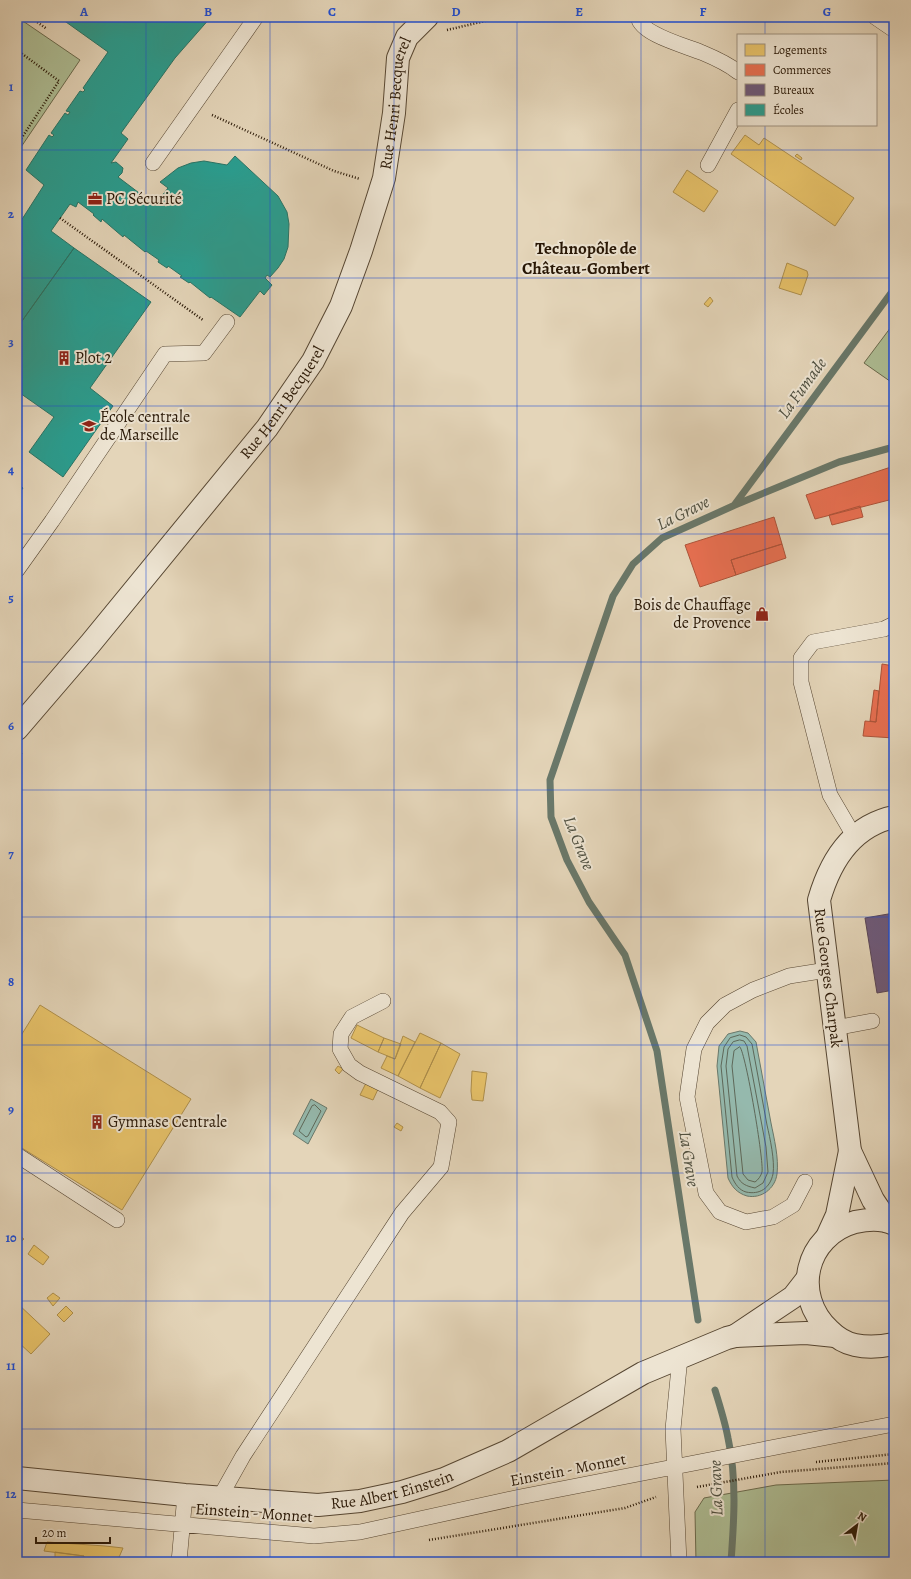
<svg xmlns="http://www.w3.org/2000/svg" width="911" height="1579" font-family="Alegreya,serif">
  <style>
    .green { fill: #aebe95; stroke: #6a6a4d }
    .water { fill: #95b9ad; stroke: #69786a }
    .homes { fill: #e9c46a; stroke: #af904c }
    .shops { fill: #e76f51; stroke: #ad543a }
    .offices { fill: #6d597a; stroke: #584557 }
    .schools { fill: #2a9d8f; stroke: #297466 }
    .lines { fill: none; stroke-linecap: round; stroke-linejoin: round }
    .shore { stroke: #5e6859; stroke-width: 1 }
    .stream { stroke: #69786a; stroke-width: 7 }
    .service-casing { stroke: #564632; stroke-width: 16 }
    .minor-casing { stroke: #564632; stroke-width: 24 }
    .tertiary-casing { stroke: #564632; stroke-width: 24 }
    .path { stroke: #271605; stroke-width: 2.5; stroke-dasharray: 1 2; stroke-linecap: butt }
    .service { stroke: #ede4d2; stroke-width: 15 }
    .minor { stroke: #ede4d2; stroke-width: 22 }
    .tertiary { stroke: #ede4d2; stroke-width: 22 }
    .grid { fill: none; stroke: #1d4ed8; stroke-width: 1; stroke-opacity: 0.55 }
    .labels { text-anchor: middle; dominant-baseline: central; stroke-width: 4; stroke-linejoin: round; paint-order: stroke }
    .street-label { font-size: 16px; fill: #271605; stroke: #ede4d2 }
    .poi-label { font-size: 16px; fill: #271605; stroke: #ede4d2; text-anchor: start }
    .neighbourhood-label { font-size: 17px; font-weight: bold; fill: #271605; stroke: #ede4d2 }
    .water-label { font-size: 17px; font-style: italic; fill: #4e4f40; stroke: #ede4d2 }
    .neatline { fill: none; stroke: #1d4ed8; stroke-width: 1.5 }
    .grid-label { font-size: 13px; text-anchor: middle; font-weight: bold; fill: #1d4ed8 }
  </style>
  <rect width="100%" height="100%" fill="#e4d5b9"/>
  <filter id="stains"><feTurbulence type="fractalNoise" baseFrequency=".005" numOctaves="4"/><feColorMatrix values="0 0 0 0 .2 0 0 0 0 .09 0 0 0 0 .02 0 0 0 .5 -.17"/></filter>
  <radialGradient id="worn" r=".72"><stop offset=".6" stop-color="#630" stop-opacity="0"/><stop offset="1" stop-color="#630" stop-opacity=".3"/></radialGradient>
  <path class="green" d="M 17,17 L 80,60 L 17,153 Z
    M 894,323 L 894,384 L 864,363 Z
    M 894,1480 L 894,1562 L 696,1562 L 695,1512 L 704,1498 L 776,1485 Z"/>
  <path class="water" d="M 740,1031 L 748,1033 L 756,1042 C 761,1069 766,1096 771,1123 C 774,1138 779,1158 777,1174 C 775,1189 761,1199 747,1196 C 737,1193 732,1187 728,1178 L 717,1066 L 719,1046 L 728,1034 Z
    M 311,1099 L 327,1108 L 308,1144 L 293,1134 Z"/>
  <path class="homes" d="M 745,135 L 759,145 L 764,138 L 854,198 L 835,226 L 731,154 Z
    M 797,154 L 802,158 L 801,160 L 795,156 Z
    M 687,170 L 718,191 L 704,212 L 673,192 Z
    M 787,263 L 807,271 L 808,275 L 801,295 L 779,288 Z
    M 710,297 L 713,301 L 708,307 L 704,304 Z
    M 40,1005 L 191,1099 L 122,1210 L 17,1145 L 17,1042 Z
    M 357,1025 L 384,1038 L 378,1052 L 351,1038 Z
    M 420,1033 L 441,1043 L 420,1088 L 398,1076 Z
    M 403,1036 L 415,1042 L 398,1076 L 381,1068 L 387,1056 L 395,1059 Z
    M 384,1038 L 401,1044 L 395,1059 L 378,1052 Z
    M 441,1043 L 460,1054 L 440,1098 L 420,1088 Z
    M 338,1066 L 343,1069 L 339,1074 L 335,1070 Z
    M 472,1071 L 487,1073 L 483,1101 L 472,1100 L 471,1091 Z
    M 367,1081 L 379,1087 L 373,1100 L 360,1095 Z
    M 397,1123 L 403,1127 L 401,1131 L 394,1127 Z
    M 17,1234 L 24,1239 L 17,1245 Z
    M 34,1245 L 49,1257 L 43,1265 L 28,1254 Z
    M 53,1293 L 60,1298 L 53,1306 L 47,1298 Z
    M 17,1303 L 50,1334 L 31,1354 L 17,1341 Z
    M 66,1306 L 73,1313 L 64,1322 L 57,1315 Z
    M 47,1542 L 105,1546 L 123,1548 L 117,1562 L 83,1562 L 82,1561 L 84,1556 L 44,1551 Z
    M 55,1552 L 84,1556 L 82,1561 L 83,1562 L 72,1562 L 55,1558 Z"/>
  <path class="shops" d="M 894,466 L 894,487 L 890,488 L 893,499 L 815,519 L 806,495 Z
    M 894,487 L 894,502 L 890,488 Z
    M 860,506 L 863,517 L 832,525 L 829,515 Z
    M 774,517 L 782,544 L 731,560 L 736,575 L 700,587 L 685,545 Z
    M 782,544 L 786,558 L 736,575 L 731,560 Z
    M 882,664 L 894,666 L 894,738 L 863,736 L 865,721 L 876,722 Z
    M 874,690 L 879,691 L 876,722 L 870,721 Z"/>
  <path class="offices" d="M 894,913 L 894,990 L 877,993 L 865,918 Z
    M 891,1081 L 894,1081 L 894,1095 Z"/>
  <path class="schools" d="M 59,17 L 121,17 L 128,22 L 131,17 L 211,17 L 175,58 L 121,133 L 128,139 L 111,163 L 116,162 L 123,168 L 122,173 L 118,177 L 155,205 L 168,188 L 160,182 L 178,168 L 191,163 L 204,161 L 227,165 L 235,156 L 278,196 L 287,212 L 289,224 L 288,247 L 284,259 L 278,268 L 270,277 L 267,275 L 265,278 L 272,285 L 264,295 L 260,291 L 240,317 L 211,297 L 210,298 L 190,282 L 189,283 L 180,277 L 182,276 L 168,266 L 167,268 L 158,262 L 159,260 L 146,251 L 145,252 L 124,235 L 123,237 L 102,219 L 101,222 L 93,215 L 94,214 L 78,202 L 76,207 L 70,204 L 51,231 L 74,248 L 17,328 L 17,227 L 44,185 L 26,170 L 49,135 L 52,137 L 54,135 L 51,133 L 65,113 L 68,115 L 70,112 L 66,111 L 80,91 L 83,92 L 85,90 L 83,88 L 108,52 Z
    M 74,248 L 151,302 L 90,388 L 113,406 L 63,477 L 29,452 L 54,417 L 17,391 L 17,328 Z
    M 17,484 L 23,488 L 17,496 Z"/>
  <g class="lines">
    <path class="shore" d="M 740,1035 L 746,1037 L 752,1044 C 757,1071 762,1098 767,1125 C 770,1138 775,1161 773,1174 C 770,1188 760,1195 746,1192 C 739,1190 735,1184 732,1177 L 721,1066 L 724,1047 L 730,1038 Z
      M 740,1040 L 744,1041 L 747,1046 L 766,1147 L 768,1172 L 763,1183 L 755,1188 C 746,1186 741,1184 737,1176 L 726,1066 L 728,1049 L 733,1042 Z
      M 740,1047 C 746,1054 764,1161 762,1172 C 761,1176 758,1180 755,1182 L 748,1180 L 743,1174 L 732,1066 L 734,1051 Z
      M 315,1105 L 321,1111 L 308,1136 L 306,1137 L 299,1131 L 312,1106 Z"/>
    <path class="stream" d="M 735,504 L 894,289
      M 698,1320 L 657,1051 L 625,955 L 589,902 L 567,860 L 551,817 L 550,780 L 613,596 L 633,564 L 662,538 L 735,505 L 839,462 L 894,447
      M 715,1390 C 720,1406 725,1422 728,1438 C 737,1479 734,1521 731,1562"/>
    <defs>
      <path id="service" d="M 638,17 C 641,35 687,46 703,53 C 715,58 728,64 738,72
        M 875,17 L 894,30
        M 153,163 L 256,17
        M 708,165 L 738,110
        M 17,570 L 52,521 L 165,354 L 204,353 L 227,322
        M 854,836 L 830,795 L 801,682 L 801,658 L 813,642 L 884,629 L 894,624
        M 835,1028 L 872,1021
        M 17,1155 L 117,1220
        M 805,1182 L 793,1205 L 773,1217 L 746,1222 L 720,1212 L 706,1193 L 687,1097 L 694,1049 L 707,1023 L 725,1005 L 753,990 L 789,976 L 827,970
        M 220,1497 L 243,1456 L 402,1213 L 441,1167 L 449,1122 L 440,1112 L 360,1073 L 349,1065 L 340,1049 L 341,1034 L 352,1017 L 383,1001
        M 17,1510 L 314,1536 L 360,1532 L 520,1497 L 894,1424
        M 179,1562 L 185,1495
        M 679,1562 L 673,1429 L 680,1357"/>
      <g id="minor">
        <path id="s1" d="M 17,729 L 90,644 L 267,428 L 313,361 L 341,306 L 361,251 L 384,178 L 394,113 L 398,58 L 407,37 L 427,17"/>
        <path d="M 887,1221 L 873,1200 L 850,1151 L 819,900 C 830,862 851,826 894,817"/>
        <path d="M 827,1237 L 837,1215 L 850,1151"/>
      </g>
      <g id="tertiary">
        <path d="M 894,1224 C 882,1218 868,1219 855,1222 C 805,1236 792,1295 829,1330 C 836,1337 845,1343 855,1345 C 869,1348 880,1347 894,1344"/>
        <path d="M 735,1336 L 793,1297 L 807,1279"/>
        <path id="s2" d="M 17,1478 L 185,1495 L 318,1505 L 360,1501 L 402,1492 L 444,1479 L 508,1451 L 643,1373 L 727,1338 L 735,1336 L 806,1333 L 835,1336"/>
      </g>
    </defs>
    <use href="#service" class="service-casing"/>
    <use href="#minor" class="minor-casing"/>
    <use href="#tertiary" class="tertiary-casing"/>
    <path class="path" d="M 30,17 L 47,29
      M 447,30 L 502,17
      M 17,50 L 59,81 L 17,145
      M 212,115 L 334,171 L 360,179
      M 60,218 L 203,320
      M 17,758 L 22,752
      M 816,1462 L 894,1454
      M 697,1487 L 781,1472 L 894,1463
      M 429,1540 L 625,1508 L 656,1497"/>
    <use href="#service" class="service"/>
    <use href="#minor" class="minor"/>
    <use href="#tertiary" class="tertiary"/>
  </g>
  <path class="grid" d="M 146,17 L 146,1562M 270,17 L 270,1562M 394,17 L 394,1562M 517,17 L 517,1562M 641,17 L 641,1562M 765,17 L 765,35M 765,125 L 765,1562M 17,150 L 894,150M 17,278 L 894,278M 17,406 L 894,406M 17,534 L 894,534M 17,662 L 894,662M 17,790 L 894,790M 17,917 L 894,917M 17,1045 L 894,1045M 17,1173 L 894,1173M 17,1301 L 894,1301M 17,1429 L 894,1429"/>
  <defs>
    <symbol id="office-bare" viewBox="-9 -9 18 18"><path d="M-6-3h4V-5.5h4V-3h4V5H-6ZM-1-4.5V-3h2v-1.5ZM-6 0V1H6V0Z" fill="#8f2418" stroke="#ede4d2" stroke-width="2.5" paint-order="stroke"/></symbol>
    <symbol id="building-bare" viewBox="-9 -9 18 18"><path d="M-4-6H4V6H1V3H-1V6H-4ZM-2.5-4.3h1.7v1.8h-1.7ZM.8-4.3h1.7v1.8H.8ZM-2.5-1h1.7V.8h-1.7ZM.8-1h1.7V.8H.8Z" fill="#8f2418" stroke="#ede4d2" stroke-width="2.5" paint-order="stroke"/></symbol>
    <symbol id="university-bare" viewBox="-9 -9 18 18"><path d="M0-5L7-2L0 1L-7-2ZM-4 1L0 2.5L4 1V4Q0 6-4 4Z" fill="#8f2418" stroke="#ede4d2" stroke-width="2.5" paint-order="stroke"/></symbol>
    <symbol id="shop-bare" viewBox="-9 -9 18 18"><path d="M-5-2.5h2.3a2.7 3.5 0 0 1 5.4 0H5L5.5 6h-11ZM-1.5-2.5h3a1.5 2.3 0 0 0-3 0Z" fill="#8f2418" stroke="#ede4d2" stroke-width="2.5" paint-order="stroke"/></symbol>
  </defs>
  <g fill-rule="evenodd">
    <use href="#office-bare" x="85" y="189" width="20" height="20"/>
    <use href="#building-bare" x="54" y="348" width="20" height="20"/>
    <use href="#university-bare" x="79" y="416" width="20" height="20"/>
    <use href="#shop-bare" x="752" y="604" width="20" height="20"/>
    <use href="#building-bare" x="87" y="1112" width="20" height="20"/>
  </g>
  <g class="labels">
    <g class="street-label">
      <text stroke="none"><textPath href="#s1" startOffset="745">Rue Henri Becquerel</textPath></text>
      <text stroke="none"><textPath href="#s1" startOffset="421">Rue Henri Becquerel</textPath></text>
      <text transform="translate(828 978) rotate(83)">Rue Georges Charpak</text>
      <text transform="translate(568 1470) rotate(-11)">Einstein - Monnet</text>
      <text stroke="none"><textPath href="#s2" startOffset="378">Rue Albert Einstein</textPath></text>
      <text transform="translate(254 1513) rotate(4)">Einstein - Monnet</text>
    </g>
    <g class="poi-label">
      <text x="106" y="199">PC Sécurité</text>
      <text x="75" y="358">Plot 2</text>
      <text x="100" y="417">École centrale<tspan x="100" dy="18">de Marseille</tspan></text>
      <text x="751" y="605" text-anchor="end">Bois de Chauffage<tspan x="751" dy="18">de Provence</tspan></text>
      <text x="108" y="1122">Gymnase Centrale</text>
    </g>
    <g class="neighbourhood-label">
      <text x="586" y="248">Technopôle de<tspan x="586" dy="20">Château-Gombert</tspan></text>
    </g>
    <g class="water-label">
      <text transform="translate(802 388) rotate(-54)">La Fumade</text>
      <text transform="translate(683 513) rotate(-26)">La Grave</text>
      <text transform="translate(579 843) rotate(68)">La Grave</text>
      <text transform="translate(689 1159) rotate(81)">La Grave</text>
      <text transform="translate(716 1488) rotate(-92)">La Grave</text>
    </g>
  </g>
  <rect width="911" height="1579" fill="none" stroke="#e4d5b9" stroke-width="44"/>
  <rect x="737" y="34" width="140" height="92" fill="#ede4d2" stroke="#9e9280"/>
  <rect x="745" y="44" width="20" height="12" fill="#e9c46a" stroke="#9e9280"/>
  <text x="773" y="54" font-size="12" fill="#271605">Logements</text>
  <rect x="745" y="64" width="20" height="12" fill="#e76f51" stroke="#9e9280"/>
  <text x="773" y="74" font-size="12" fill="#271605">Commerces</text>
  <rect x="745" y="84" width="20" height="12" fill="#6d597a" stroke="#9e9280"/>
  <text x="773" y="94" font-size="12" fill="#271605">Bureaux</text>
  <rect x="745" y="104" width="20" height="12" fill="#2a9d8f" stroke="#9e9280"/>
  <text x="773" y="114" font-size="12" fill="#271605">Écoles</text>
  <g transform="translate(857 1525) rotate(31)" stroke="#ede4d2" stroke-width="3" paint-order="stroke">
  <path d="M0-3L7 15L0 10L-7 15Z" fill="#271605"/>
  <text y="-6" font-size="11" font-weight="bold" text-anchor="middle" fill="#271605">N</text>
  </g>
  <path d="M36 1537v6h74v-6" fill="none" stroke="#271605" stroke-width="2"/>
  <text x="42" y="1537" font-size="12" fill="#271605" stroke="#ede4d2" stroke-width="3" paint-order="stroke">20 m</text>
  <rect x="22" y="22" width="867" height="1535" class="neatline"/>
  <g class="grid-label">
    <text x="84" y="16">A</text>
    <text x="208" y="16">B</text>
    <text x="332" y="16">C</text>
    <text x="456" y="16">D</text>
    <text x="579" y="16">E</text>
    <text x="703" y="16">F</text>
    <text x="827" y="16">G</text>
    <text x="11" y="91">1</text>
    <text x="11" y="218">2</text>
    <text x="11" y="346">3</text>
    <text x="11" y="474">4</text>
    <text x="11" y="602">5</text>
    <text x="11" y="730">6</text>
    <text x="11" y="858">7</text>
    <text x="11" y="986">8</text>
    <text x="11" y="1114">9</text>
    <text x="11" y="1242">10</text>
    <text x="11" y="1370">11</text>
    <text x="11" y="1498">12</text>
  </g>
  <rect width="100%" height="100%" filter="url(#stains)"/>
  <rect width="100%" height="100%" fill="url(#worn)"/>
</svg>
